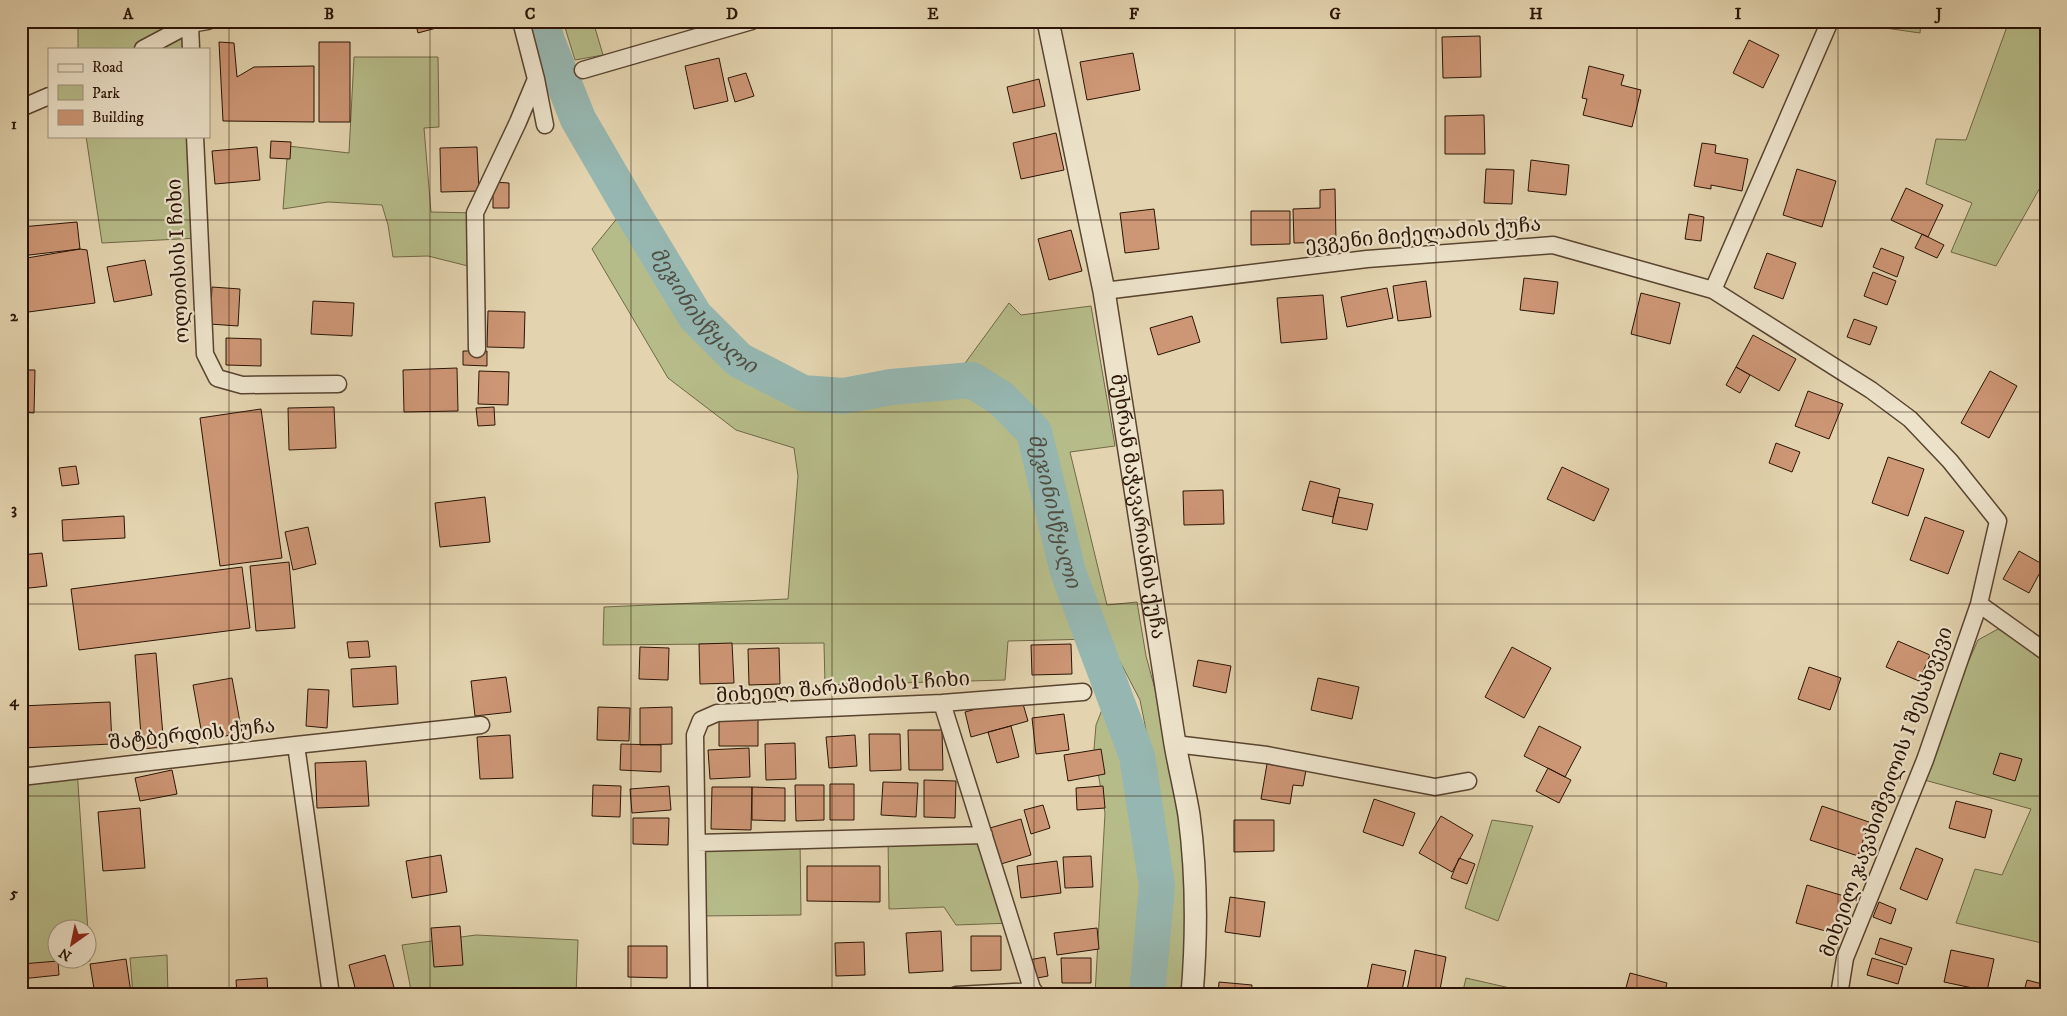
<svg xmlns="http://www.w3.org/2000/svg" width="2067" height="1016" font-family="'IM FELL DW Pica','Noto Serif Georgian',serif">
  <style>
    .green { fill: #b6bc89; stroke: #706848; fill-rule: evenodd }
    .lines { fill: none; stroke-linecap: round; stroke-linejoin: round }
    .river { stroke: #96b7b1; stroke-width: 36 }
    .building { fill: #cd9675; stroke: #2b1406 }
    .minor-casing { stroke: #594430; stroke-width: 19 }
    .tertiary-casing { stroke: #594430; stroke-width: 24 }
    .minor { stroke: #ede3cb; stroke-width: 16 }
    .tertiary { stroke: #ede3cb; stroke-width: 21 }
    .grid { fill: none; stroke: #2b1406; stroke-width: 1; stroke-opacity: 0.55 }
    .labels { text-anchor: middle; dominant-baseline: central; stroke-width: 4.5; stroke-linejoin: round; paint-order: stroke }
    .street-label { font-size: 20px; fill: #2b1406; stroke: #ede3cb }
    .water-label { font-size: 21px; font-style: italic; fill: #504d42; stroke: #ede3cb }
    .neatline { fill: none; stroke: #2b1406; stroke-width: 2 }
    .grid-label { font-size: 16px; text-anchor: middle; font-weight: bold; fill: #2b1406 }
  </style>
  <rect width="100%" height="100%" fill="#e3d4af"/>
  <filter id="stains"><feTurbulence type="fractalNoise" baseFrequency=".004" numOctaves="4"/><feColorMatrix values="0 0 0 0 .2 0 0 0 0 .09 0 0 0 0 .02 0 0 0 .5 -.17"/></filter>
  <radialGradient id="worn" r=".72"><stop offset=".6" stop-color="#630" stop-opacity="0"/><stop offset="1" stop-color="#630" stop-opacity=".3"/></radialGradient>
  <path class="green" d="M 78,21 L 189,21 L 191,49 L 78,49 Z
    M 563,21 L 593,21 L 603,55 L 575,60 Z
    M 1836,21 L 1921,21 L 1920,33 Z
    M 2009,21 L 2046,21 L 2046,177 L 1996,266 L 1951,252 L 1972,203 L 1926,184 L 1936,139 L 1966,140 Z
    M 354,57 L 438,57 L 439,127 L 424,128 L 431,212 L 475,213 L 476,268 L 428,256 L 393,257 L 388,225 L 382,205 L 328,202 L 283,209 L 288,146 L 349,153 Z
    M 86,136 L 195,136 L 199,238 L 102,243 Z
    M 628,205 L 695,316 L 739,360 L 803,393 L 844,396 L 891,387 L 972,380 L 1002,399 L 1034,432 L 1068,572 L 1093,639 L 1008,641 L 1005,680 L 825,685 L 824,643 L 603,645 L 604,607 L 788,599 L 798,476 L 794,448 L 736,430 L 668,378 L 592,249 Z
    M 1009,303 L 1021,315 L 1091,306 L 1115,446 L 1070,452 L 1107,605 L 1137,602 L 1146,656 L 1189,815 L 1192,995 L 1095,995 L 1105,813 L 1094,749 L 1096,725 L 1111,687 L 1136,755 L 1150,750 L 1140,700 L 1102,627 L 1046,438 L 1031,405 L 1002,384 L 963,366 Z
    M 1998,629 L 2046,658 L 2046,944 L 1956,923 L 1975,869 L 2002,875 L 2031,809 L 1917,778 L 1978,640 Z
    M 77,769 L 90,961 L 21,965 L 21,780 ZM 58,928 L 88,928 L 88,958 L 58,958 Z
    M 1492,820 L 1533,826 L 1498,921 L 1465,908 Z
    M 984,835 L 1012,923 L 956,925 L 944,907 L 889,909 L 888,838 Z
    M 800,840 L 801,915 L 698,916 L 697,843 Z
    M 476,935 L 578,940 L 576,995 L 412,995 L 402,945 Z
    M 167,955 L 168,995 L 133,995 L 130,958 Z
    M 1466,978 L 1510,988 L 1508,995 L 1462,995 Z"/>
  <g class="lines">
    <path class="river" id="s1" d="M 542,21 L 547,41 L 578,119 L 628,205 L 695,316 L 739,360 L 803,393 L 844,396 L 891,387 L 972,380 L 1002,399 L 1034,432 L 1068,572 L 1137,756 L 1157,886 L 1147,995"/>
  </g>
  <path class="building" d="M 415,21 L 450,21 L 451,24 L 418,33 Z
    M 1480,36 L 1481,77 L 1443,78 L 1442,37 Z
    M 1749,40 L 1779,55 L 1763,88 L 1733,73 Z
    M 219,42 L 234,43 L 237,77 L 254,67 L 314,66 L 314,122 L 223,121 Z
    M 319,42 L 350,42 L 350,122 L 319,122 Z
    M 1133,53 L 1140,90 L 1087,100 L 1080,62 Z
    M 719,58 L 728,101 L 694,109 L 685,66 Z
    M 1589,66 L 1624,75 L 1621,85 L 1641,90 L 1632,127 L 1583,115 L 1587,99 L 1582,98 Z
    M 746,73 L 754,96 L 735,102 L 728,78 Z
    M 1039,79 L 1045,106 L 1013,113 L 1007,87 Z
    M 1484,115 L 1485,154 L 1445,154 L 1445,116 Z
    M 1056,133 L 1064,170 L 1021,179 L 1013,143 Z
    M 271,141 L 291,142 L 290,159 L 270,158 Z
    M 1702,143 L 1716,145 L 1715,153 L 1748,159 L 1742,191 L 1711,185 L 1711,189 L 1694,186 Z
    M 257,147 L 260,180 L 215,184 L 212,151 Z
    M 477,147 L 479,191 L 441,192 L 440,148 Z
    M 1531,160 L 1569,165 L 1566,195 L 1528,191 Z
    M 1486,169 L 1514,170 L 1512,204 L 1484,203 Z
    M 1797,169 L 1836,181 L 1822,227 L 1783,215 Z
    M 493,182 L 509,183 L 509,208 L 493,208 Z
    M 1906,188 L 1943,205 L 1928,237 L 1891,220 Z
    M 1335,189 L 1336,242 L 1294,243 L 1293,209 L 1320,208 L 1320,190 Z
    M 1154,209 L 1159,249 L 1125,253 L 1120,213 Z
    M 1251,211 L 1290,211 L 1290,244 L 1251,245 Z
    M 1689,214 L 1704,217 L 1701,241 L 1685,239 Z
    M 77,222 L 80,249 L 21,256 L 21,227 Z
    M 1071,230 L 1082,271 L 1049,280 L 1038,239 Z
    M 1922,234 L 1944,245 L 1937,258 L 1915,248 Z
    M 1881,248 L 1904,257 L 1897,277 L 1873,267 Z
    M 80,249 L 87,250 L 95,303 L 21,313 L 21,259 Z
    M 1767,253 L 1796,263 L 1783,299 L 1754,288 Z
    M 145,260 L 152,295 L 114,302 L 107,267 Z
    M 1873,272 L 1896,281 L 1887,305 L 1864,296 Z
    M 1524,278 L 1558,282 L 1554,314 L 1520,310 Z
    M 1426,281 L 1431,317 L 1398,321 L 1393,286 Z
    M 212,287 L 240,289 L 238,326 L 210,324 Z
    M 1387,288 L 1393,318 L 1347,327 L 1341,297 Z
    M 1641,293 L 1680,303 L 1670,344 L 1631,334 Z
    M 1323,295 L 1327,339 L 1281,343 L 1277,298 Z
    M 313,301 L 354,303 L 352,336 L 311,334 Z
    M 488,311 L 525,312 L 524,348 L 487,347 Z
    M 1192,316 L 1200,342 L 1158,355 L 1150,328 Z
    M 1854,319 L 1877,327 L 1870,345 L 1847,337 Z
    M 1753,335 L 1796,359 L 1779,391 L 1736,367 Z
    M 226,338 L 261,339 L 261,366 L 226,365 Z
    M 463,351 L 487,351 L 487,366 L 463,365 Z
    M 1736,367 L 1750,375 L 1740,393 L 1726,385 Z
    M 457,368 L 458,411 L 404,412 L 403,370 Z
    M 21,370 L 35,370 L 34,413 L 21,412 Z
    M 479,371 L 509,372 L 508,405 L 478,404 Z
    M 1990,371 L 2017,386 L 1989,438 L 1961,423 Z
    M 1808,391 L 1843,404 L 1829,439 L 1795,426 Z
    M 334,407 L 336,448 L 289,450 L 288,408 Z
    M 494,407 L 495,425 L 478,426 L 476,408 Z
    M 261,409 L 282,558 L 220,566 L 200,418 Z
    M 1776,443 L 1800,452 L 1792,472 L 1769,463 Z
    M 1888,457 L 1924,469 L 1908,516 L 1872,503 Z
    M 76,466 L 79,484 L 62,486 L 59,468 Z
    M 1562,467 L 1609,489 L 1594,521 L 1547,499 Z
    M 1310,481 L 1340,489 L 1333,517 L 1302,510 Z
    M 1223,490 L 1224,524 L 1184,525 L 1183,491 Z
    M 485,497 L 490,542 L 440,547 L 435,503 Z
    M 1338,497 L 1373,504 L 1367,530 L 1332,523 Z
    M 124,516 L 125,538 L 63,541 L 62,520 Z
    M 1925,517 L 1964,531 L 1948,574 L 1910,560 Z
    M 308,527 L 316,564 L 293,570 L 285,532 Z
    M 2019,551 L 2044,565 L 2029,593 L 2003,579 Z
    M 42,553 L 47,586 L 21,589 L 21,555 Z
    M 289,562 L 295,628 L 256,631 L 250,566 Z
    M 242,567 L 250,628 L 79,650 L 71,589 Z
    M 368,641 L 370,657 L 349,658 L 347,642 Z
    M 1898,641 L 1930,655 L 1919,681 L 1886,667 Z
    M 732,643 L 734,683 L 700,684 L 699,644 Z
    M 1071,644 L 1072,674 L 1032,675 L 1031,645 Z
    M 640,647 L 669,648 L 668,680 L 639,679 Z
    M 1512,647 L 1551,668 L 1524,718 L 1485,697 Z
    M 779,648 L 780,684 L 749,685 L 748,649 Z
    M 156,653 L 164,747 L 142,749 L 135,655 Z
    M 1198,660 L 1231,666 L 1226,693 L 1193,686 Z
    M 396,666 L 398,704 L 353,707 L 351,669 Z
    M 1809,667 L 1841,678 L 1830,710 L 1798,699 Z
    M 506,677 L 511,712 L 475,716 L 471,681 Z
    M 232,678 L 242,733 L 203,740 L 193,685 Z
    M 1318,678 L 1359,687 L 1352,719 L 1311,710 Z
    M 308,689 L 329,690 L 327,728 L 306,726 Z
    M 1021,697 L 1028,721 L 971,737 L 965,712 Z
    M 110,702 L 112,744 L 21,748 L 21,706 Z
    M 598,707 L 630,708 L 629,741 L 597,740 Z
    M 672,707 L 672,744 L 640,745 L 640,708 Z
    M 719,714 L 758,714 L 758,746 L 719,746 Z
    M 1064,714 L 1069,750 L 1036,754 L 1032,718 Z
    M 1011,726 L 1019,757 L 997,763 L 988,732 Z
    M 1539,726 L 1581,747 L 1565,777 L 1524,756 Z
    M 908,730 L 942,730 L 943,770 L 909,770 Z
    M 869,734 L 900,734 L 901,770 L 870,771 Z
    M 510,735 L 513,778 L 480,779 L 477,737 Z
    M 855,735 L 857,766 L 829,768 L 826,737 Z
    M 795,743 L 796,779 L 766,780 L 765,744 Z
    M 621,744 L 661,745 L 661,772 L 620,770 Z
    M 749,748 L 750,777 L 710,779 L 708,750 Z
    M 1101,749 L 1105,774 L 1068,781 L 1064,755 Z
    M 2000,753 L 2022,759 L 2015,781 L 1993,774 Z
    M 366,761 L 369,806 L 317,808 L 315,763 Z
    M 1267,764 L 1306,770 L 1303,786 L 1293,785 L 1290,804 L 1261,799 Z
    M 1548,768 L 1571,780 L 1559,803 L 1536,791 Z
    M 172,770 L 177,794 L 140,801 L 135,778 Z
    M 924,780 L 956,781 L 955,818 L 924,817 Z
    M 883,782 L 918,783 L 916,817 L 881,815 Z
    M 830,784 L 854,784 L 854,820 L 830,820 Z
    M 593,785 L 621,786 L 620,817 L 592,816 Z
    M 795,785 L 824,785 L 824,820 L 796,821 Z
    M 669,786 L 671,810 L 632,813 L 630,789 Z
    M 1103,786 L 1105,808 L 1077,810 L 1076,788 Z
    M 712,787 L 752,787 L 751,830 L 711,829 Z
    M 752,787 L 785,788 L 785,821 L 752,820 Z
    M 1374,799 L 1415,813 L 1403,846 L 1363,832 Z
    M 1956,801 L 1992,810 L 1985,838 L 1949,828 Z
    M 1043,805 L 1050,828 L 1031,834 L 1024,810 Z
    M 1822,806 L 1869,822 L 1858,856 L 1810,840 Z
    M 140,808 L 145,868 L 103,871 L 98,812 Z
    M 1441,816 L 1473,835 L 1452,872 L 1419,853 Z
    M 633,818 L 669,818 L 668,845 L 633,844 Z
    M 1021,819 L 1031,855 L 1001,864 L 990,828 Z
    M 1234,820 L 1274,820 L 1274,851 L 1234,852 Z
    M 1916,848 L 1943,859 L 1927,900 L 1900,889 Z
    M 441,855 L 447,892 L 412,898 L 406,861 Z
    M 1091,856 L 1093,887 L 1065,888 L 1063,857 Z
    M 1459,858 L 1475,864 L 1467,884 L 1451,878 Z
    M 1057,861 L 1061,893 L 1021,898 L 1017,866 Z
    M 807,866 L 880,866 L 880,902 L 807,901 Z
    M 1807,885 L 1844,896 L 1833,933 L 1796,923 Z
    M 1230,897 L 1265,902 L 1260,937 L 1225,932 Z
    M 1879,902 L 1896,909 L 1891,924 L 1873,917 Z
    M 460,926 L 463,965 L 434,967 L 431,928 Z
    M 1097,928 L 1099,949 L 1057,955 L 1054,933 Z
    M 941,931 L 943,971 L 909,973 L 906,933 Z
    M 971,936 L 1001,936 L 1001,970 L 971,971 Z
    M 1880,938 L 1912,948 L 1906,965 L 1875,954 Z
    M 864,942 L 865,975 L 836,976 L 835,943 Z
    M 628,946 L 667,946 L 667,978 L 628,977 Z
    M 1415,950 L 1446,957 L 1439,995 L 1407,990 Z
    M 1951,950 L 1994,959 L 1987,991 L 1944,982 Z
    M 385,955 L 395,991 L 382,995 L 357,995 L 349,965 Z
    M 1045,957 L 1048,976 L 1032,979 L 1029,960 Z
    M 1061,958 L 1091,958 L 1091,983 L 1062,983 Z
    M 1872,958 L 1903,967 L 1898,984 L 1867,975 Z
    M 126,959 L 131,993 L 95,995 L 90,964 Z
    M 58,961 L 59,975 L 21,979 L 21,964 Z
    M 1372,964 L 1406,971 L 1401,995 L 1366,995 Z
    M 1630,973 L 1667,983 L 1664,995 L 1624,995 Z
    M 267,978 L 268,995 L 237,995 L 236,980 Z
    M 2027,980 L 2046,985 L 2046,995 L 2023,995 Z
    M 1219,982 L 1252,985 L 1251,995 L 1218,995 Z
    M 208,989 L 208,995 L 176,995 L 175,990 Z"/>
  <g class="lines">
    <defs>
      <path id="minor" d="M 521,21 L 536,79 L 545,125
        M 190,24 L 191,49
        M 143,49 L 190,24 L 208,21
        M 583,70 L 752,21
        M 21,108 L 49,96
        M 195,136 L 205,354 L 217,378 L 242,385 L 338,384
        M 1713,290 L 1830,21
        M 1104,291 L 1367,259 L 1553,245 L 1713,290 L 1871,390 L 1910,419 L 1950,461 L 1998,521 L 1979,604 L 1925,760 L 1845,958 L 1839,995
        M 477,349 L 475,213 L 518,122 L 536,79
        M 1979,604 L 2046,652
        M 942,703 L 1034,995
        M 1175,744 L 1267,755 L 1435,787 L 1468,781
        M 296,745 L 481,725
        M 21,777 L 296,745 L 331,995
        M 697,843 L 984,835
        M 699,995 L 695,735 L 701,720 L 717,713 L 942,703 L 1083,692
        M 956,995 L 1034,991"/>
      <g id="tertiary">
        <path id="s2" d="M 1048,21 L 1104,291 L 1175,744 C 1179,767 1185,791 1189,815 C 1197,875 1197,935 1192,995"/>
      </g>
    </defs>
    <use href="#minor" class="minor-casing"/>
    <use href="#tertiary" class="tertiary-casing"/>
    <use href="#minor" class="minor"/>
    <use href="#tertiary" class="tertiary"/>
  </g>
  <path class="grid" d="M 229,21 L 229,995M 430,21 L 430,995M 631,21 L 631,995M 832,21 L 832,995M 1034,21 L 1034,995M 1235,21 L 1235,995M 1436,21 L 1436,995M 1637,21 L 1637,995M 1838,21 L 1838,995M 21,220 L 2046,220M 21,412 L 2046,412M 21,604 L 2046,604M 21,796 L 2046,796"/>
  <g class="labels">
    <g class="street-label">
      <text transform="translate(1423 235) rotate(-5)">ევგენი მიქელაძის ქუჩა</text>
      <text transform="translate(179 261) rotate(-93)">ოლთისის I ჩიხი</text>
      <text stroke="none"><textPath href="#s2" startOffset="494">მუხრან მაჭავარიანის ქუჩა</textPath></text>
      <text transform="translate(843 688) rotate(-4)">მიხეილ შარაშიძის I ჩიხი</text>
      <text transform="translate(192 735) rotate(-6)">შატბერდის ქუჩა</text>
      <text transform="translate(1887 792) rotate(-70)">მიხეილ ჯავახიშვილის I შესახვევი</text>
    </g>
    <g class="water-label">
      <text stroke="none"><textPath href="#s1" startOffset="335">მეჯინისწყალი</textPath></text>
      <text stroke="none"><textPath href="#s1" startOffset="801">მეჯინისწყალი</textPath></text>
    </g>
  </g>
  <rect width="2067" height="1016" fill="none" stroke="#e3d4af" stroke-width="55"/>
  <rect x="48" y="48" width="162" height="90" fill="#ede3cb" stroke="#9f907c"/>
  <rect x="58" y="64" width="25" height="8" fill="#ede3cb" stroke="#9f907c"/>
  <text x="92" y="72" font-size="15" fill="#2b1406">Road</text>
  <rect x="58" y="85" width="25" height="15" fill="#b6bc89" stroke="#9f907c"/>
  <text x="92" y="98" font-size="15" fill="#2b1406">Park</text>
  <rect x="58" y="110" width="25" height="15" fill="#cd9675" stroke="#9f907c"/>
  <text x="92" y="122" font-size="15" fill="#2b1406">Building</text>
  <g transform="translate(72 944) rotate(213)"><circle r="24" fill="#ede3cb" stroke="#9f907c"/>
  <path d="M0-4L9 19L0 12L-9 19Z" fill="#8f2418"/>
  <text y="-8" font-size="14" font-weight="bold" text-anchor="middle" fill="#2b1406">N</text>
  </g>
  <rect x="28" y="28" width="2012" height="960" class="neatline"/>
  <g class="grid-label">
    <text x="128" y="19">A</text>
    <text x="329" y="19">B</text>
    <text x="530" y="19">C</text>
    <text x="732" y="19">D</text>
    <text x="933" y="19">E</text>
    <text x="1134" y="19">F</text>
    <text x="1335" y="19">G</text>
    <text x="1536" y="19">H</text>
    <text x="1738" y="19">I</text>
    <text x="1939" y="19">J</text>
    <text x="14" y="129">1</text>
    <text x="14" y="321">2</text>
    <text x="14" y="514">3</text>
    <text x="14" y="706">4</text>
    <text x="14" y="898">5</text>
  </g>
  <rect width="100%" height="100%" filter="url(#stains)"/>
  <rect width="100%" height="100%" fill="url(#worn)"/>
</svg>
